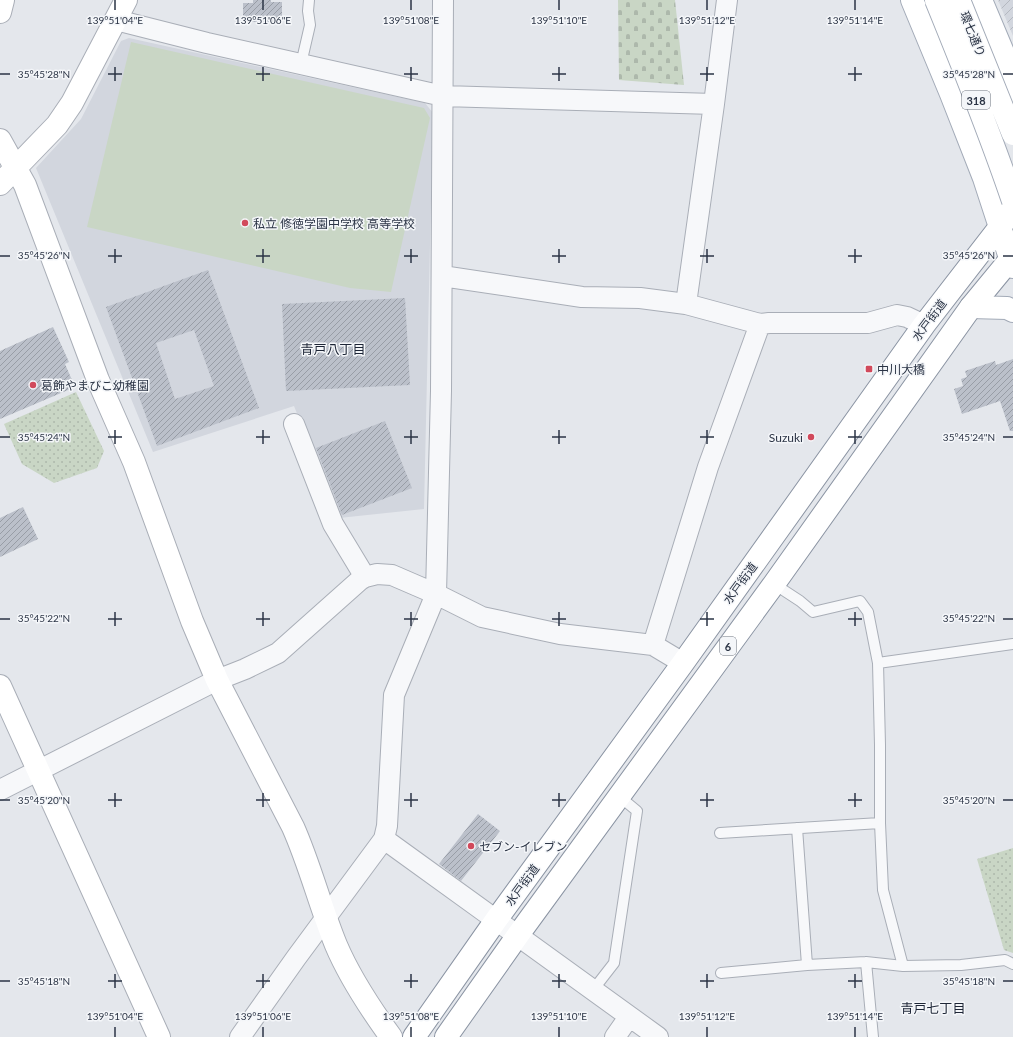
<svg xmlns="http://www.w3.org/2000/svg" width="1013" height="1037" font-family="Lato,'Noto Sans JP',sans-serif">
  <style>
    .built { fill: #d2d6de }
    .industrial { fill: url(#industrial-furrows) }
    .cemetery { fill: url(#cemetery-stones) }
    .park { fill: url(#park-dots) }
    .pitch { fill: #c9d6c5 }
    .building { fill: url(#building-hatch); fill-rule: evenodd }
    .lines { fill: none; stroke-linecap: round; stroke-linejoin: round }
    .lane-casing { stroke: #a9aeb7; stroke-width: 12 }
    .street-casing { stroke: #a9aeb7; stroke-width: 22 }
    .secondary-casing { stroke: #a9aeb7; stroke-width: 24 }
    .primary-casing { stroke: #a3abb8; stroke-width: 24 }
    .highway-casing { stroke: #8b94a3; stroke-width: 24 }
    .lane { stroke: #f7f8fa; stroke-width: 10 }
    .street { stroke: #f7f8fa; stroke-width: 20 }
    .secondary { stroke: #fff; stroke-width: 22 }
    .primary { stroke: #fff; stroke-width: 22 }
    .highway { stroke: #fff; stroke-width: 22 }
    .primary-bridge-casing { stroke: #a3abb8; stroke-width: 24; stroke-linecap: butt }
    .primary-bridge { stroke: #fff; stroke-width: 22 }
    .ticks { fill: none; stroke: #2b3445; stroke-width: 1.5 }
    .poi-dot { fill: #d1495b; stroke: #f4f6f9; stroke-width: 1.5 }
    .labels { text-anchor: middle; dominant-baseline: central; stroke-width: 3; stroke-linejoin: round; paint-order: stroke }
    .shield { fill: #f4f6f9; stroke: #676e7b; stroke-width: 1 }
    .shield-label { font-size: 11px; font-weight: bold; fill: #2b3445 }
    .street-label { font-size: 12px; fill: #2b3445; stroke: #f4f6f9 }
    .poi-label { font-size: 12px; fill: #2b3445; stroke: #f4f6f9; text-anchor: start }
    .neighbourhood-label { font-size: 13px; fill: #1d2536; stroke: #f4f6f9 }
    .ticks-label { font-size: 10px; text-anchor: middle; fill: #2b3445; stroke: #f4f6f9; stroke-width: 3; stroke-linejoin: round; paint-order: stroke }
  </style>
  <defs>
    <pattern id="industrial-furrows" width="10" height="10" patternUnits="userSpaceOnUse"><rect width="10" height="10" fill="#d2d6de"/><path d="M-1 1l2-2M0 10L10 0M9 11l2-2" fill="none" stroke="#b4b8c0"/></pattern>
    <pattern id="cemetery-stones" width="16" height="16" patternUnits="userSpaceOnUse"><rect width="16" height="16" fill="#c9d6c5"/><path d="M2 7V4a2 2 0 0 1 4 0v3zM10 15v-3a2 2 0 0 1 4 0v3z" fill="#adb8ab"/></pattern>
    <pattern id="park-dots" width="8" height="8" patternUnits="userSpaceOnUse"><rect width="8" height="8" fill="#c9d6c5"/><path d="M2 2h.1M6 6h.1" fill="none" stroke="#adb8ab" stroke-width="1.8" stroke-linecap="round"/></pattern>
    <pattern id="building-hatch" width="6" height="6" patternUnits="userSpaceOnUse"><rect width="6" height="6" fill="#bbc0ca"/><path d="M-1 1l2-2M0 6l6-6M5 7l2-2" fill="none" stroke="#989da6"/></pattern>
  </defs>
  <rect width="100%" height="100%" fill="#e4e7ec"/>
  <path class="built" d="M 129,38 L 425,103 L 433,113 L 424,509 L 339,518 L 294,406 L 153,452 L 36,168 L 81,119 L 121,41 Z"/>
  <path class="industrial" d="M 998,0 L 1013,0 L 1013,36 Z"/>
  <path class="cemetery" d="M 618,0 L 675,0 L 684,85 L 619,80 Z"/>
  <path class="park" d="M 76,392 L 104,451 L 97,468 L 54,483 L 22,464 L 4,424 Z
    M 1013,848 L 1013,953 L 1004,950 L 977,859 Z"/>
  <path class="pitch" d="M 131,42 L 424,108 L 430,118 L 391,292 L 350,288 L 87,227 Z"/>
  <path class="building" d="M 253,0 L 271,0 L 271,2 L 282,2 L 282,22 L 243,22 L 243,3 L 253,3 Z
    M 208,270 L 259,408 L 157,446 L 106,307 ZM 194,330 L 214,386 L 175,399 L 156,343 Z
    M 405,298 L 410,385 L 286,391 L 282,304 Z
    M 53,327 L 69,362 L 65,364 L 75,387 L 0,419 L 0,351 Z
    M 1013,359 L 1013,431 L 1010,431 L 1000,401 L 962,414 L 954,389 L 963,386 L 961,379 L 967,377 L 965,371 L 995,361 L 996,365 Z
    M 385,421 L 412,488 L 342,515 L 316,448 Z
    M 23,507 L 38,539 L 0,557 L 0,518 Z
    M 478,814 L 500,831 L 461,881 L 439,864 Z"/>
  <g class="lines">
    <defs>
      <path id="lane" d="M 301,64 L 310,25 L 308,11 L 309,0
        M 774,584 L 800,601 L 813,612 L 860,601 L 868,612 L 878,663 L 880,745 L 880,823 L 883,890 L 903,966
        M 878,663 L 1013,644
        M 797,828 L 807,965
        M 720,833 L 880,823
        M 866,962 L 873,1037
        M 721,973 L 807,965 L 866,962 L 903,966 L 961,965 L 1005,960 L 1013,964
        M 593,990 L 614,963 L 637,811 L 619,796"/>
      <path id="street" d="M 116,20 L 207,43 L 443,96 L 714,104
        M 442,276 L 582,297 L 640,298 L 686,304 L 760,324 L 769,323 L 868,323 L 897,315 L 907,317 L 924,325
        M 686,304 L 714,104 L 727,0
        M 294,424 L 333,524 L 365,577
        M 653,645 L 708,467 L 760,324
        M 0,790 L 217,680 L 245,669 L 278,653 L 360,580 L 365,577 L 377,574 L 392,575 L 436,594 L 482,617 L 560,634 L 653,645 L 683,663
        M 384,839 L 658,1037
        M 240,1037 L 296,958 L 384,839 L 387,826 L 394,695 L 436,594 L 441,391 L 443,0
        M 615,1037 L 629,1017"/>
      <path id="secondary" d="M 0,12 L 3,0
        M 0,140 L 25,185 L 98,380 L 134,462 L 192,621 L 217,680 L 293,827 C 310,865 320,906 336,945 C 350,978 370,1008 391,1037
        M 0,184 L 57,125 L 72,103 L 126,0
        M 0,686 L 159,1037"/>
      <path id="primary" d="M 912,0 L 951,94 L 984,178 L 1013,267
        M 981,0 L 1013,76
        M 987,114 L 1007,107 L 1011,100 L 1013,79
        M 971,307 L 1007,308 L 1013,311"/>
      <path id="highway" d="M 414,1037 L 496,920 L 683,663 L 924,325 L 1013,210
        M 446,1037 L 518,935 L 774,584 L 971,307 L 1013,256"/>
    </defs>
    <use href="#lane" class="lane-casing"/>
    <use href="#street" class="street-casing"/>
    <use href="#secondary" class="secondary-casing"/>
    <use href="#primary" class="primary-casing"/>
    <use href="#highway" class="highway-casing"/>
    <use href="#lane" class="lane"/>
    <use href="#street" class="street"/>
    <use href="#secondary" class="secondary"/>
    <use href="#primary" class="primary"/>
    <use href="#highway" class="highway"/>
    <defs>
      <path id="primary-bridge" d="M 936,0 C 963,66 990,133 1013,201
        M 959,0 L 1013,134"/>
    </defs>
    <use href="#primary-bridge" class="primary-bridge-casing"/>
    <use href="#primary-bridge" class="primary-bridge"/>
  </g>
  <path class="ticks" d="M 115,0 L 115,10M 263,0 L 263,10M 411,0 L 411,10M 559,0 L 559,10M 707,0 L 707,10M 855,0 L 855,10M 115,67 L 115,81M 263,67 L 263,81M 411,67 L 411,81M 559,67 L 559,81M 707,67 L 707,81M 855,67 L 855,81M 0,74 L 10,74M 108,74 L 122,74M 256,74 L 270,74M 404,74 L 418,74M 552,74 L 566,74M 700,74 L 714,74M 848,74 L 862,74M 1003,74 L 1013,74M 115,249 L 115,263M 263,249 L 263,263M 411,249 L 411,263M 559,249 L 559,263M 707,249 L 707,263M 855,249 L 855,263M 0,256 L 10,256M 108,256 L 122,256M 256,256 L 270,256M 404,256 L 418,256M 552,256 L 566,256M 700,256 L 714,256M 848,256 L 862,256M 1003,256 L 1013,256M 115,430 L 115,444M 263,430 L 263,444M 411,430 L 411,444M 559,430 L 559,444M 707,430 L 707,444M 855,430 L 855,444M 0,437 L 10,437M 108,437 L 122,437M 256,437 L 270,437M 404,437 L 418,437M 552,437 L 566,437M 700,437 L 714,437M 848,437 L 862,437M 1003,437 L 1013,437M 115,612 L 115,626M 263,612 L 263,626M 411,612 L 411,626M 559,612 L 559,626M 707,612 L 707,626M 855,612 L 855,626M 0,619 L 10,619M 108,619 L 122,619M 256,619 L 270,619M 404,619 L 418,619M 552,619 L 566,619M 700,619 L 714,619M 848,619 L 862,619M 1003,619 L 1013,619M 115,793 L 115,807M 263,793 L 263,807M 411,793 L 411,807M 559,793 L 559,807M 707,793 L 707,807M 855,793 L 855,807M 0,800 L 10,800M 108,800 L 122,800M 256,800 L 270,800M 404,800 L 418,800M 552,800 L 566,800M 700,800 L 714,800M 848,800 L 862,800M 1003,800 L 1013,800M 115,974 L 115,988M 263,974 L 263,988M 411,974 L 411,988M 559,974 L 559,988M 707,974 L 707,988M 855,974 L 855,988M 0,981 L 10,981M 108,981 L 122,981M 256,981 L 270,981M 404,981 L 418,981M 552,981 L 566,981M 700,981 L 714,981M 848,981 L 862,981M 1003,981 L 1013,981M 115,1027 L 115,1037M 263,1027 L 263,1037M 411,1027 L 411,1037M 559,1027 L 559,1037M 707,1027 L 707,1037M 855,1027 L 855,1037"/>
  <g class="poi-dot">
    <circle cx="245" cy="223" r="4"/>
    <rect x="865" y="365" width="8" height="8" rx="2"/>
    <circle cx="33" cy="385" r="4"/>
    <circle cx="811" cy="437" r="4"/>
    <circle cx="471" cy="846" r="4"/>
  </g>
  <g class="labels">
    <g class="shield">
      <rect x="962" y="91" width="28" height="18" rx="3"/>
      <rect x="720" y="637" width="16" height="18" rx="3"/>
    </g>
    <g class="shield-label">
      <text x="976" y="100">318</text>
      <text x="728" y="646">6</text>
    </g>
    <g class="street-label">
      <text transform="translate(973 34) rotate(68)">環七通り</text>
      <text transform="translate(929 320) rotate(-53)">水戸街道</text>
      <text transform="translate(740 583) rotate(-54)">水戸街道</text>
      <text transform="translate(522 885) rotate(-54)">水戸街道</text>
    </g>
    <g class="poi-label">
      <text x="253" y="223">私立 修徳学園中学校 高等学校</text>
      <text x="877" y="369">中川大橋</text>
      <text x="41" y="385">葛飾やまびこ幼稚園</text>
      <text x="803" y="437" text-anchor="end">Suzuki</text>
      <text x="479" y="846">セブン-イレブン</text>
    </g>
    <g class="neighbourhood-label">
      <text x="333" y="349">青戸八丁目</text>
      <text x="933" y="1008">青戸七丁目</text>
    </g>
  </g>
  <g class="ticks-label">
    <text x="115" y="24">139°51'04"E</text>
    <text x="263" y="24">139°51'06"E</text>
    <text x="411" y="24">139°51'08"E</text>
    <text x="559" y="24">139°51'10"E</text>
    <text x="707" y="24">139°51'12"E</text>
    <text x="855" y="24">139°51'14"E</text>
    <text x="44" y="78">35°45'28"N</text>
    <text x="969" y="78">35°45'28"N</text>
    <text x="44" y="259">35°45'26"N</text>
    <text x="969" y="259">35°45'26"N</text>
    <text x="44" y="441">35°45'24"N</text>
    <text x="969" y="441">35°45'24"N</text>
    <text x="44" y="622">35°45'22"N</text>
    <text x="969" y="622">35°45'22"N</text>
    <text x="44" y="804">35°45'20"N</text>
    <text x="969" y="804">35°45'20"N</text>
    <text x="44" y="985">35°45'18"N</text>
    <text x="969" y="985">35°45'18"N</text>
    <text x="115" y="1020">139°51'04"E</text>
    <text x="263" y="1020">139°51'06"E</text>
    <text x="411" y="1020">139°51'08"E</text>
    <text x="559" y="1020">139°51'10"E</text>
    <text x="707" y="1020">139°51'12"E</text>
    <text x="855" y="1020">139°51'14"E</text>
  </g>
</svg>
